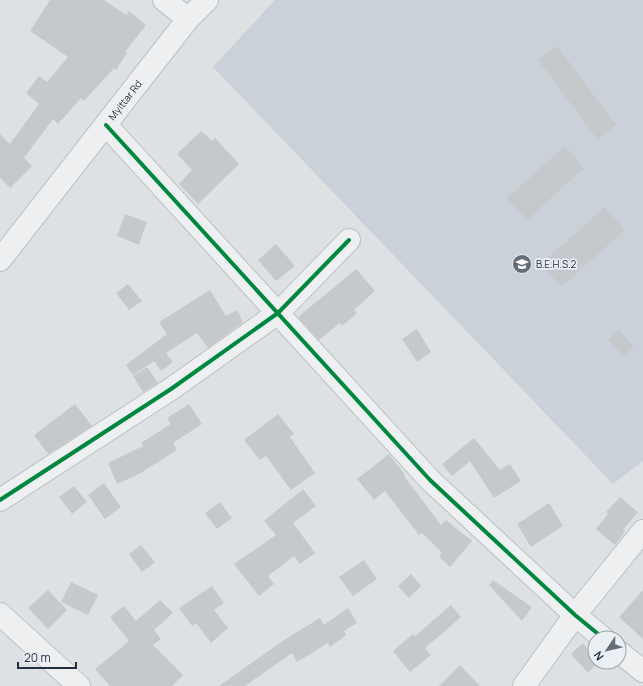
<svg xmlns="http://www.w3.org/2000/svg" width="643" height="686" font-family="Manrope,sans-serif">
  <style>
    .built { fill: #cbd1d8 }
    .building { fill: #c6c9cc }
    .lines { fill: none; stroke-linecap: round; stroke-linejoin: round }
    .minor-casing { stroke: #bcbfc2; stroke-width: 24 }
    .minor { stroke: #edeff1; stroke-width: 22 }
    .cycleway-casing { stroke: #eaeff4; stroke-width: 6 }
    .cycleway { stroke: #00873e; stroke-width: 4 }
    .labels { text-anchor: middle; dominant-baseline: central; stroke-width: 3.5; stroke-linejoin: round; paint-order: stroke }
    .street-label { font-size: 10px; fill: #242f3d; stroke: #eaeff4 }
    .poi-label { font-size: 10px; fill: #242f3d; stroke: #eaeff4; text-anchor: start }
  </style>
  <rect width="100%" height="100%" fill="#dee1e4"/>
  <path class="built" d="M 275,0 L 643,0 L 643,461 L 613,484 L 213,67 Z"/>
  <path class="building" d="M 50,0 L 104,0 L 126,15 L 129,11 L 146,25 L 125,52 L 127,53 L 116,70 L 114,68 L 84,101 L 81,98 L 58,124 L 53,119 L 24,158 L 32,166 L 10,188 L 0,178 L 0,134 L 10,144 L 39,104 L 26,93 L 39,76 L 47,82 L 68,57 L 30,31 Z
    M 557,46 L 616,125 L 597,139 L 538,60 Z
    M 201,131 L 212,141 L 215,138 L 239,164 L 198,204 L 179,184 L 192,170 L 177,154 Z
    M 565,146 L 584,168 L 527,220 L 507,198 Z
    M 605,207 L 625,230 L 561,287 L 541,264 Z
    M 125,214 L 147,222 L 139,245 L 117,236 Z
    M 276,244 L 295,266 L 276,281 L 258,260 Z
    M 356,269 L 375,291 L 354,310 L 357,313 L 342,326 L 340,323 L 319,340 L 298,317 Z
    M 128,284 L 142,301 L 129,310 L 116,293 Z
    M 210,290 L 226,316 L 237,310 L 243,322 L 208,348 L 197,333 L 166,353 L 173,362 L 161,371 L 154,361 L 133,375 L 126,365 L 167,334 L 159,322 Z
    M 417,329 L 431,352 L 417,362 L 402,339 Z
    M 619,330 L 634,346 L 623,356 L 608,340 Z
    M 147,367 L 158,383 L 143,392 L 133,376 Z
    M 75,404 L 92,426 L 48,454 L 34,435 Z
    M 189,404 L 202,424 L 173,443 L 177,450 L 139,474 L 117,484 L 108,463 L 143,446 L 141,443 L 171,424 L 167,418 Z
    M 278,414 L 294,434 L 290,437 L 315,473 L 291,490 L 266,456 L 260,460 L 244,440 Z
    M 474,438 L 500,470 L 510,464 L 521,481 L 494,498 L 470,461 L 452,476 L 442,464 Z
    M 389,454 L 405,475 L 404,476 L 441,525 L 446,520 L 472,541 L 450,567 L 439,557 L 442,553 L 422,533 L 419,535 L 385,491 L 374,500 L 357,479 Z
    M 104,483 L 121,507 L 105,519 L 88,495 Z
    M 74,486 L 87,502 L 72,514 L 59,497 Z
    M 303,489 L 316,506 L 293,523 L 315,553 L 300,564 L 294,556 L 268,576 L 274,584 L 259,596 L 234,564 L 276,535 L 264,521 Z
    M 620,497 L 638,512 L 623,530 L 625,532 L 615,545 L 596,529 L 608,514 L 606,512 Z
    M 220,502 L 232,518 L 217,529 L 205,513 Z
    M 549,503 L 563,526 L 531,547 L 517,524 Z
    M 141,545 L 155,562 L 142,572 L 129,554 Z
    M 364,560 L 377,579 L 353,596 L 339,577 Z
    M 411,574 L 421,586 L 409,598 L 398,586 Z
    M 493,580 L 532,607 L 522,621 L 489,585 Z
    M 71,582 L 98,595 L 88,615 L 61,602 Z
    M 212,586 L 224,603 L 214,610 L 228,628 L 211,643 L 196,623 L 192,626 L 179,608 Z
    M 48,590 L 67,610 L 48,629 L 28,608 Z
    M 643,590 L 643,639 L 619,617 Z
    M 160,600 L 173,613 L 154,630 L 161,639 L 153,645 L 183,675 L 172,686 L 110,686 L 95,669 L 129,641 L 110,617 L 124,606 L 136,621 Z
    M 451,605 L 461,617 L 425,648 L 431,655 L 410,672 L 393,651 L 413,634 L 415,636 Z
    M 348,608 L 357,623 L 344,631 L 346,635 L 330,647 L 328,643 L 297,662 L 292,653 L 245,686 L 219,686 L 284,640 L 320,618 L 324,625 Z
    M 583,643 L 595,657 L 595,662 L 599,662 L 588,673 L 571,654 Z
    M 460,665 L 480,686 L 439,686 Z"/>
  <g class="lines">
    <defs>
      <g id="minor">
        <path d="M 164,0 L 188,19"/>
        <path d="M 106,125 L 430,480 L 575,615 L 603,638"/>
        <path id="s1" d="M 0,260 L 188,19 L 207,0"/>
        <path d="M 0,500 L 171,389 L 278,313 L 349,240"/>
        <path d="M 0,614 L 79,686"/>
        <path d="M 619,652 L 643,671"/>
        <path d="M 524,686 L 575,615 L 643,531"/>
      </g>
    </defs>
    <use href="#minor" class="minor-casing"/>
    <use href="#minor" class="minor"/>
    <defs>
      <path id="cycleway" d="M 106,125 L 430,480 L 575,615 L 603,638
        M 0,500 L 171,389 L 278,313 L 349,240"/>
    </defs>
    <use href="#cycleway" class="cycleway-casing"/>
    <use href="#cycleway" class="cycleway"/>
  </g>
  <defs>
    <symbol id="school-disc" viewBox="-11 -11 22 22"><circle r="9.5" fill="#656d77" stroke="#eaeff4"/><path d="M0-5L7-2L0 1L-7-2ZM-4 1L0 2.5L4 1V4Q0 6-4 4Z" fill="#fff"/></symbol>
  </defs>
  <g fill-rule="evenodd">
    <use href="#school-disc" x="511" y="253" width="22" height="22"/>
  </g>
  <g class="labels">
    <g class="street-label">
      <text stroke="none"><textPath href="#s1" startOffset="203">Myittar Rd</textPath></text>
    </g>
    <g class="poi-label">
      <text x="536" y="264">B.E.H.S.2</text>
    </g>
  </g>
  <g transform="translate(607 650) rotate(235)"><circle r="19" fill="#eaeff4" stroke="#9ba2ab"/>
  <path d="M0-3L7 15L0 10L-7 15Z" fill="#656d77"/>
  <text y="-6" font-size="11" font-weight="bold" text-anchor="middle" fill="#242f3d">N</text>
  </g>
  <path d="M18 662v6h58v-6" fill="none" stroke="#242f3d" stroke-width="2"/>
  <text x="24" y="662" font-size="12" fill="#242f3d" stroke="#eaeff4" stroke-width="3" paint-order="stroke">20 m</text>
</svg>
